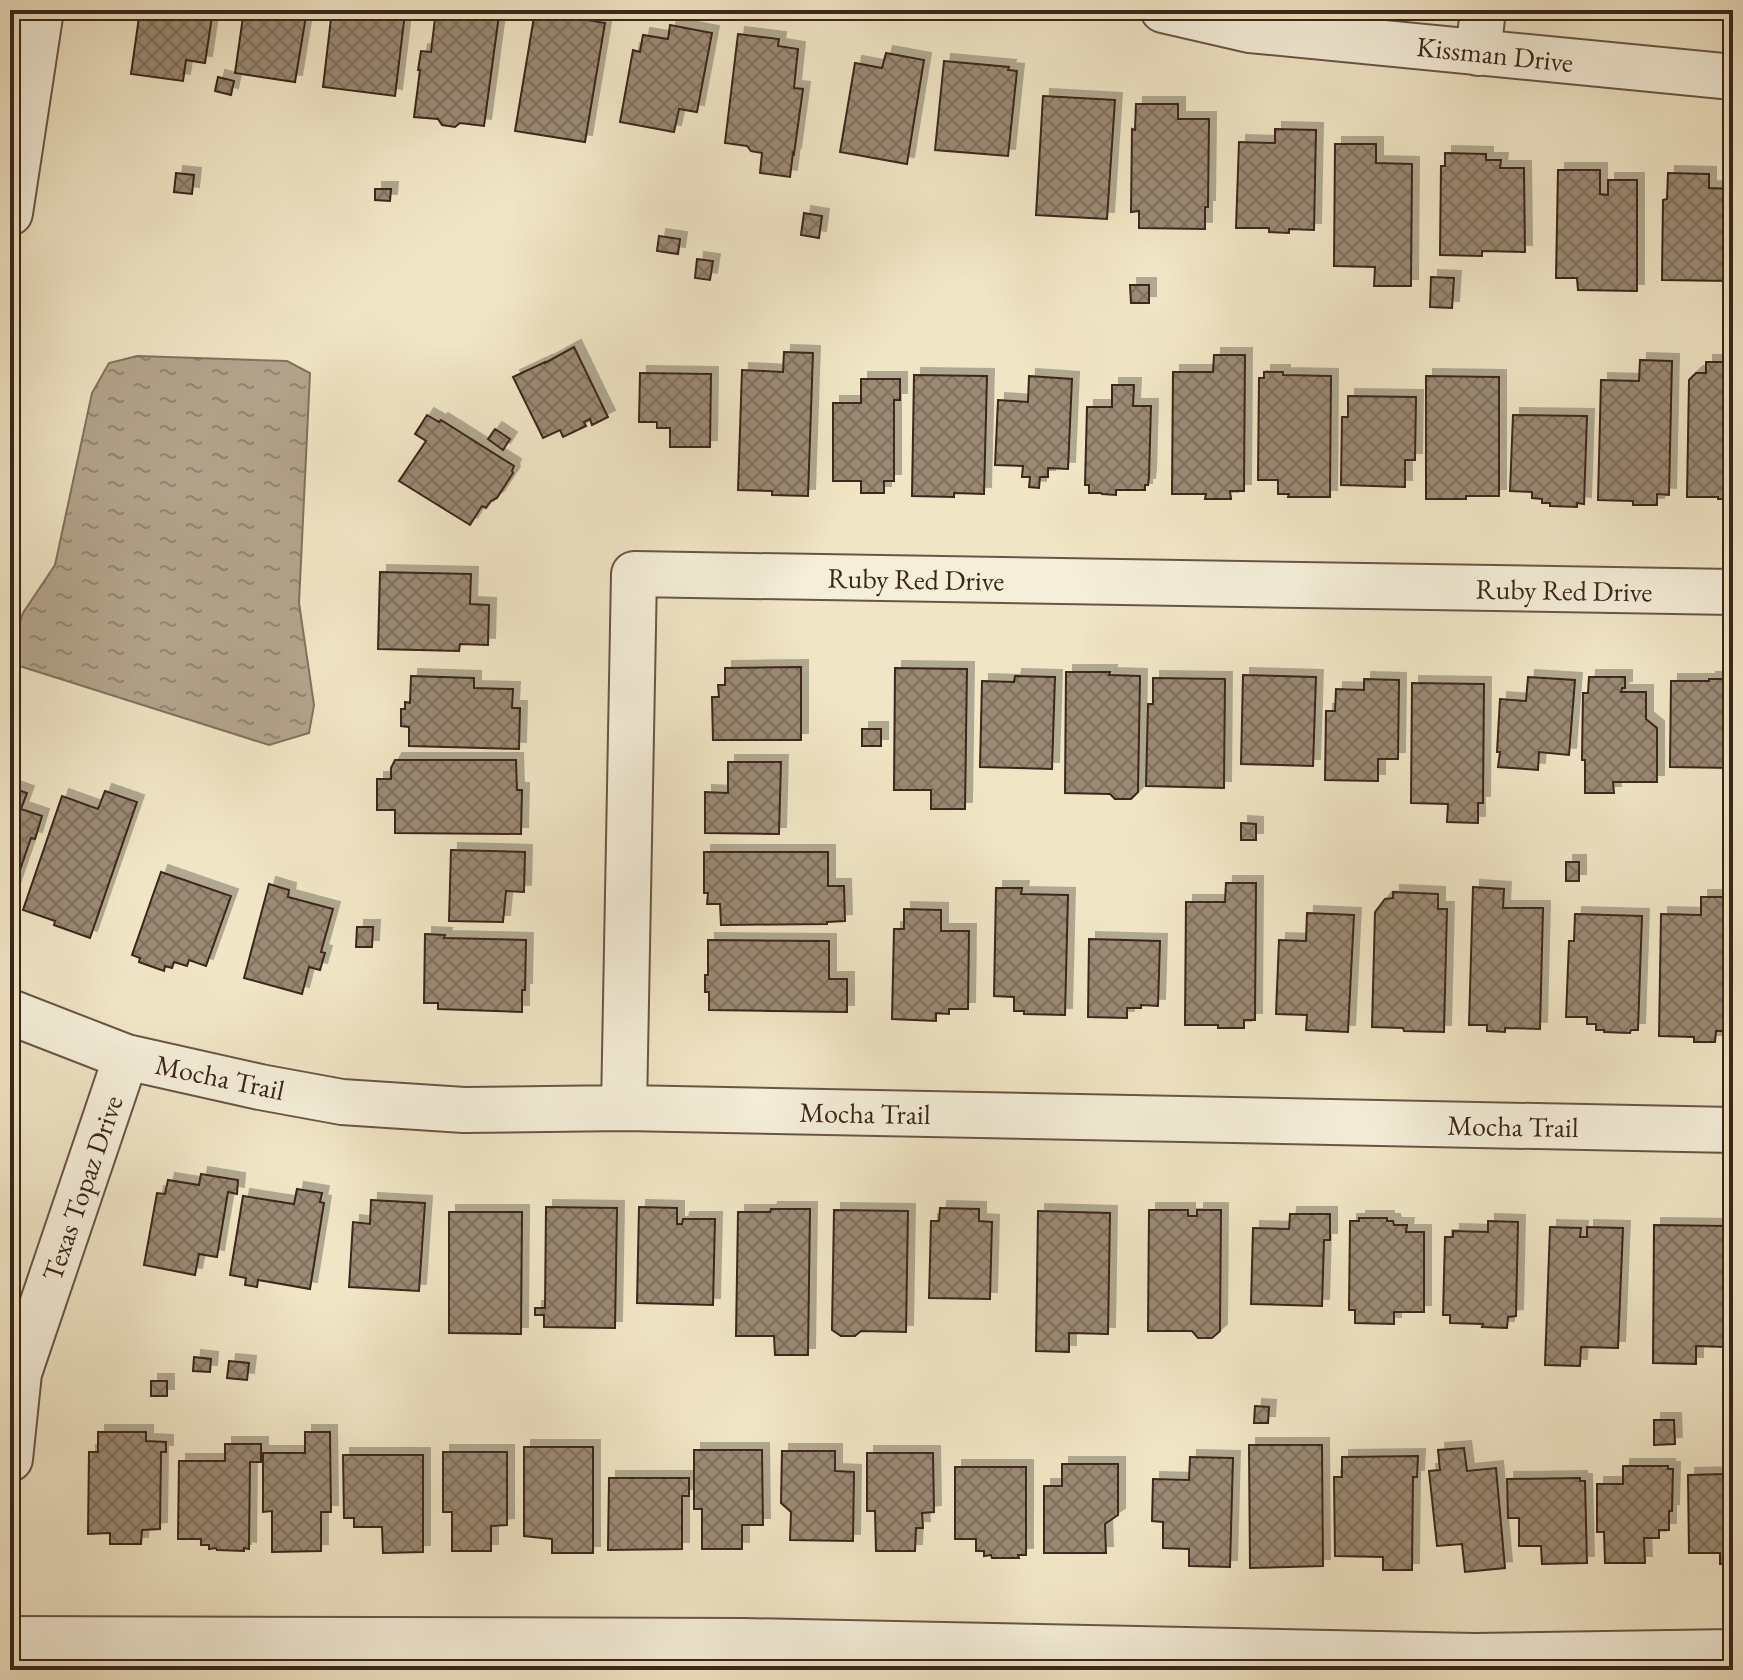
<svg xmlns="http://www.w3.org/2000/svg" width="1743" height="1680" font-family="'EB Garamond',serif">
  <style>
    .water { fill: url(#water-ripples); stroke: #83715e; stroke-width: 2 }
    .building { fill: url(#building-cross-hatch); stroke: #3c251b; stroke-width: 2; filter: url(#shadow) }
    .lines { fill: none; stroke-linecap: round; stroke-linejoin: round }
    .minor-casing { stroke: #695546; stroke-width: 48 }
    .minor { stroke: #f5eed9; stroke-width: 44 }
    .labels { text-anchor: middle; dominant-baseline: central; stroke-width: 6; stroke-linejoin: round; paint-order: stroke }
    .street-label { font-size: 28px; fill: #3c251b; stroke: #f5eed9 }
  </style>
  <defs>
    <pattern id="water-ripples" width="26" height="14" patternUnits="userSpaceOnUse" patternTransform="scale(2)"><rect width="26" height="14" fill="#b3a48b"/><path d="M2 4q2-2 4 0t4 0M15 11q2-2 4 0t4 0" fill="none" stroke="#938571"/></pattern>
    <pattern id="building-cross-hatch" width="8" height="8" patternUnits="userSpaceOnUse" patternTransform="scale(2)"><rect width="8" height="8" fill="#9a8973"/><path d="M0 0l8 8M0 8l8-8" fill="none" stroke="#7f705e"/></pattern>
    <filter id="shadow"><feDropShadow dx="7" dy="-7" stdDeviation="0" flood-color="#0004"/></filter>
  </defs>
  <rect width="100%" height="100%" fill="#f0e5c5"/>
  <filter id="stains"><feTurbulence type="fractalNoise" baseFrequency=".0025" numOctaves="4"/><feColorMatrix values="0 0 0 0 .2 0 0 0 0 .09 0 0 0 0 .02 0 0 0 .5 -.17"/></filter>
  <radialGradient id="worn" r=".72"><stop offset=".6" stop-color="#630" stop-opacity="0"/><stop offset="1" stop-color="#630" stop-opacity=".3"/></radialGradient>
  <path class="water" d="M 137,356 L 287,361 L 310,373 L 299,603 L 314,705 L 309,733 L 269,745 L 10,663 L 10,650 L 23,613 L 55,565 L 92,393 L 109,363 Z"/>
  <path class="building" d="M 140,10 L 213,10 L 205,63 L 186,60 L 183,81 L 131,74 Z
    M 244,10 L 307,10 L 295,82 L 235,73 Z
    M 332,10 L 389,10 L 405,13 L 395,96 L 323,87 Z
    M 436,10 L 460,10 L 499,15 L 484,126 L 460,123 L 455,127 L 442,125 L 438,119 L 414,117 L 420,70 L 418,70 L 421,51 L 431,52 Z
    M 535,11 L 605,23 L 585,142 L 515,131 Z
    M 670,25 L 712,33 L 697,112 L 679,109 L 674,132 L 620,122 L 633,50 L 640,52 L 643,35 L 668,39 Z
    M 738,34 L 779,39 L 778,46 L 798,49 L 794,88 L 803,89 L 794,154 L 793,153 L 790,177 L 760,173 L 762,153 L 751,151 L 747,146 L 725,143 Z
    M 886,53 L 924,60 L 907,164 L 840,152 L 855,63 L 882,68 Z
    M 944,61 L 1009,67 L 1008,70 L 1017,71 L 1008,156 L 935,150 Z
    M 218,77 L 234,81 L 231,95 L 215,91 Z
    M 1043,96 L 1115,100 L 1107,219 L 1036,215 Z
    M 1136,104 L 1178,104 L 1178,119 L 1209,119 L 1208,207 L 1205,207 L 1205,229 L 1139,228 L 1139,211 L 1131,212 L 1132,129 L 1135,130 Z
    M 1275,129 L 1316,130 L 1314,230 L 1289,229 L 1289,233 L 1269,232 L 1269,228 L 1236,228 L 1239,142 L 1275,143 Z
    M 1335,144 L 1376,144 L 1376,163 L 1412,164 L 1411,286 L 1374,286 L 1375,267 L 1334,266 Z
    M 1445,153 L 1486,154 L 1486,160 L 1501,160 L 1500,168 L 1524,168 L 1525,252 L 1482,251 L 1482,256 L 1440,255 L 1441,166 L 1445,166 Z
    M 1558,170 L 1600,170 L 1600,194 L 1608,195 L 1608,180 L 1637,180 L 1637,291 L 1578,290 L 1577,278 L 1556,278 Z
    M 176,173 L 194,175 L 192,194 L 174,192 Z
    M 1668,173 L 1709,174 L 1709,188 L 1733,189 L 1733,281 L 1662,280 L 1663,200 L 1667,199 Z
    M 375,189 L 391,189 L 390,201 L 375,200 Z
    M 804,213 L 822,216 L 819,238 L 801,235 Z
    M 659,236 L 680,239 L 678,254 L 657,251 Z
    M 697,259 L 713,261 L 710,280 L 695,278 Z
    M 1431,277 L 1454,278 L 1452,308 L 1430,307 Z
    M 1130,285 L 1149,285 L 1149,303 L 1131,303 Z
    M 574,347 L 608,417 L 592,425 L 590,419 L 584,422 L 586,426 L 563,437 L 560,430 L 543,438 L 513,377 L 545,362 L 545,363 Z
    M 784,352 L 813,353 L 808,496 L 772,495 L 772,491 L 738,490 L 742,370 L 783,372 Z
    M 1214,355 L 1245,355 L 1244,491 L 1230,491 L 1231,499 L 1205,499 L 1206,494 L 1172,494 L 1173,372 L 1213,372 Z
    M 1640,360 L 1672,361 L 1669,495 L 1657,494 L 1657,505 L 1633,505 L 1633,501 L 1598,500 L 1601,380 L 1639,381 Z
    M 1706,362 L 1733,362 L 1733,499 L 1718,499 L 1718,497 L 1687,497 L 1689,380 L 1696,373 L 1706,373 Z
    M 1264,372 L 1283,372 L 1283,375 L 1331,376 L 1330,497 L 1288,497 L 1289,494 L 1278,494 L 1278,480 L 1258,480 L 1259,378 L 1264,378 Z
    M 640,373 L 711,374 L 710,447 L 670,447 L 670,428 L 657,428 L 657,422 L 639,422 Z
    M 914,375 L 987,376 L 984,494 L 954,493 L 954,497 L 912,496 Z
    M 1029,376 L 1072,379 L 1068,469 L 1048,468 L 1048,477 L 1040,477 L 1039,488 L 1029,487 L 1030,477 L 1022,477 L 1023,466 L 995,465 L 998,400 L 1028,402 Z
    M 1426,376 L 1499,377 L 1499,496 L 1466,496 L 1466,499 L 1426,499 Z
    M 861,379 L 900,379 L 900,400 L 894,400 L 894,481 L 884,481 L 884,493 L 861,493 L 861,481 L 833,481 L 833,403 L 861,403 Z
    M 1112,385 L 1134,385 L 1133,406 L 1151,406 L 1149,477 L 1148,485 L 1145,485 L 1145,490 L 1116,490 L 1116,495 L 1102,494 L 1101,493 L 1089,493 L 1089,485 L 1085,485 L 1087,407 L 1112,407 Z
    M 1348,396 L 1416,397 L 1415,460 L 1405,460 L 1405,487 L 1341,485 L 1342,417 L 1348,417 Z
    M 427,415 L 439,422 L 441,420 L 514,466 L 512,471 L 513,473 L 497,498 L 491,501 L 486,508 L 482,506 L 470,525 L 399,481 L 426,441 L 415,434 Z
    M 1513,415 L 1587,416 L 1584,504 L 1577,503 L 1577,507 L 1550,506 L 1550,503 L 1542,503 L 1542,499 L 1532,498 L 1532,492 L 1510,491 Z
    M 495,429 L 510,439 L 503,450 L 488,439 Z
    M 380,572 L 471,574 L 470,604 L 489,605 L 488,645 L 460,644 L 459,651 L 378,649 Z
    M 801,667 L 801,740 L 713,740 L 712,697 L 719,697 L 718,685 L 725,685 L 725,668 Z
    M 895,668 L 967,669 L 965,809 L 931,809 L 931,790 L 894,790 Z
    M 1066,672 L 1110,672 L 1109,675 L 1140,676 L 1138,792 L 1131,799 L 1115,799 L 1110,794 L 1065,793 Z
    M 1243,675 L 1316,677 L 1313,766 L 1241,764 Z
    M 411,676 L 474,678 L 474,688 L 513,689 L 512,708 L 520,708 L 519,749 L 409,746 L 409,727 L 401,726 L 401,709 L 405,709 L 405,702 L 410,703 Z
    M 1015,676 L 1055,677 L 1052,769 L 980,767 L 982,681 L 1014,682 Z
    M 1528,677 L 1575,680 L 1569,755 L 1539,752 L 1538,770 L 1498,767 L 1500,752 L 1497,752 L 1500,699 L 1526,701 Z
    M 1589,677 L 1625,677 L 1625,688 L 1622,688 L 1621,692 L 1646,692 L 1646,719 L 1657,728 L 1657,782 L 1613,782 L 1614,793 L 1585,793 L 1585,760 L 1582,760 L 1583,693 L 1588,693 Z
    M 1153,678 L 1225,679 L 1224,788 L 1146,786 L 1148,704 L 1153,704 Z
    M 1364,679 L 1399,680 L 1398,759 L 1378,759 L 1378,781 L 1325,780 L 1326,711 L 1335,711 L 1336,689 L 1364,690 Z
    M 1709,679 L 1733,679 L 1733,768 L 1670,767 L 1671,681 L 1709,681 Z
    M 1412,683 L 1484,684 L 1483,803 L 1478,803 L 1478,823 L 1447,822 L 1448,804 L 1411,803 Z
    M 862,729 L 881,729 L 881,746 L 862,746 Z
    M 395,760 L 516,760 L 517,790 L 522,790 L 521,834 L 395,833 L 395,810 L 377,810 L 377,779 L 391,779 L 391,768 Z
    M 728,762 L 781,762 L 779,834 L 705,833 L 705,792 L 728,793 Z
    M 10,787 L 27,793 L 21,809 L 42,816 L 35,839 L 31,838 L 10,899 Z
    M 105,791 L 137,802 L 90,938 L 54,925 L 55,921 L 23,910 L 62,796 L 98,809 Z
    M 1241,823 L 1256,824 L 1256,840 L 1241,840 Z
    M 451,850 L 525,852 L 524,892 L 506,891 L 503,922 L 449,921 Z
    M 704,852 L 828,852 L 828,886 L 844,886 L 845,921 L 827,922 L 827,924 L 721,925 L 720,904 L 707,904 L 708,893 L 704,893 Z
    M 1566,862 L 1579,862 L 1579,881 L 1566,881 Z
    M 161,872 L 231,896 L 206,966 L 189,960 L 187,966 L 174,962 L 172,968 L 165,966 L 164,971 L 139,962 L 140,958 L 132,955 Z
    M 1226,883 L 1256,883 L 1255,1020 L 1244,1020 L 1244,1028 L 1218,1028 L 1218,1025 L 1185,1025 L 1186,902 L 1225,902 Z
    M 269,884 L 289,890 L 288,897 L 333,909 L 321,952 L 325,953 L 320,970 L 309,967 L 302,994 L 244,978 Z
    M 1473,887 L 1504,889 L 1503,908 L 1543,908 L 1540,1029 L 1505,1028 L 1505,1032 L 1487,1031 L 1487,1025 L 1469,1025 Z
    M 996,888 L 1022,888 L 1021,894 L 1068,895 L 1065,1015 L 1024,1014 L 1024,1011 L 1014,1011 L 1014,997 L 994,996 Z
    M 1393,892 L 1438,894 L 1438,909 L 1447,909 L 1444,1032 L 1404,1031 L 1403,1028 L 1372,1027 L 1375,912 L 1385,899 L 1393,898 Z
    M 1701,897 L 1733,897 L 1731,1031 L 1716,1031 L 1715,1042 L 1694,1042 L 1694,1037 L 1659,1036 L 1661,914 L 1701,915 Z
    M 904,909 L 941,910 L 941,931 L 969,931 L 968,1009 L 949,1009 L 949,1014 L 936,1013 L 936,1021 L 892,1019 L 894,929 L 904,929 Z
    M 1307,913 L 1354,915 L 1348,1032 L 1306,1030 L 1307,1015 L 1276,1014 L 1279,940 L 1306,941 Z
    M 1575,914 L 1642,916 L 1638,1030 L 1631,1030 L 1630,1033 L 1604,1032 L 1604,1030 L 1596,1030 L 1596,1024 L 1587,1024 L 1587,1017 L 1566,1017 L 1569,941 L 1574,941 Z
    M 357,927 L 373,927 L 372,947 L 356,947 Z
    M 425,934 L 445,935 L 444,938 L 526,940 L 525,990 L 522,990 L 522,1012 L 438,1009 L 438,1003 L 424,1003 Z
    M 1089,939 L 1160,941 L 1158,1006 L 1141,1005 L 1141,1008 L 1127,1008 L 1127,1018 L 1088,1017 Z
    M 708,940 L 829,941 L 829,979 L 847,979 L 847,1012 L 709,1010 L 709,992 L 705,992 L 705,975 L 708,975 Z
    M 201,1174 L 238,1180 L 237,1194 L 228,1192 L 217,1257 L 199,1254 L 195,1275 L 144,1265 L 157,1193 L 165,1194 L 168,1180 L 199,1185 Z
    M 297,1189 L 322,1193 L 320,1202 L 324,1203 L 310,1289 L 258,1280 L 257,1287 L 245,1285 L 246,1278 L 230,1275 L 243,1196 L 294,1204 Z
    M 371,1200 L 425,1203 L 419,1291 L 349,1287 L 353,1222 L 370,1224 Z
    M 546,1207 L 617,1208 L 615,1328 L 544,1327 L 544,1315 L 535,1315 L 535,1308 L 545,1308 Z
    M 639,1207 L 677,1208 L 677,1224 L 682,1224 L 683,1219 L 715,1219 L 713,1305 L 637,1303 Z
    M 940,1208 L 979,1209 L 979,1221 L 992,1222 L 990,1299 L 929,1298 L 931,1221 L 939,1221 Z
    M 771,1209 L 810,1209 L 808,1355 L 775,1355 L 774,1336 L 736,1336 L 738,1212 L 770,1212 Z
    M 834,1210 L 908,1211 L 906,1332 L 861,1331 L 855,1336 L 841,1336 L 832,1330 Z
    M 1149,1210 L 1188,1210 L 1188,1216 L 1197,1216 L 1197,1210 L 1221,1210 L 1220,1331 L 1212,1338 L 1198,1338 L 1192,1331 L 1148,1331 Z
    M 1038,1211 L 1110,1213 L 1108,1334 L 1069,1333 L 1069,1352 L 1036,1351 Z
    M 449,1212 L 522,1212 L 521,1334 L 449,1333 Z
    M 1290,1214 L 1330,1214 L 1330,1240 L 1324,1240 L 1322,1306 L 1251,1304 L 1253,1228 L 1289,1229 Z
    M 1359,1218 L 1387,1218 L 1387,1221 L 1393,1221 L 1394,1225 L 1407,1225 L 1406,1232 L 1424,1232 L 1424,1312 L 1394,1312 L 1394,1324 L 1355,1323 L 1355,1310 L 1349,1310 L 1350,1221 L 1359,1221 Z
    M 1488,1221 L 1518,1222 L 1516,1316 L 1508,1317 L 1507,1328 L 1482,1327 L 1483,1324 L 1450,1323 L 1450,1315 L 1443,1315 L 1445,1237 L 1453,1237 L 1453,1231 L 1488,1232 Z
    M 1654,1225 L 1727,1226 L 1725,1347 L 1696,1346 L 1696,1364 L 1653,1363 Z
    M 1550,1227 L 1581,1228 L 1580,1237 L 1587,1237 L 1587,1227 L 1623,1228 L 1618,1348 L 1581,1347 L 1580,1366 L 1545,1365 Z
    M 194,1357 L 211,1359 L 210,1372 L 193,1371 Z
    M 229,1361 L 249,1363 L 247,1380 L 227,1378 Z
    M 151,1381 L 167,1381 L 167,1396 L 151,1396 Z
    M 1255,1406 L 1269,1407 L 1268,1423 L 1254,1423 Z
    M 1654,1420 L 1674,1420 L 1675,1444 L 1654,1445 Z
    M 98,1432 L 146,1432 L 146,1441 L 166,1442 L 166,1452 L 161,1452 L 160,1529 L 142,1530 L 141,1544 L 110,1544 L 110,1533 L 88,1534 L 89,1452 L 98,1452 Z
    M 305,1432 L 330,1432 L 331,1512 L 321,1512 L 321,1551 L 272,1552 L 272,1511 L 263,1512 L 263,1453 L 305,1453 Z
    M 225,1444 L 261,1444 L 261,1462 L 250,1462 L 249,1549 L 244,1548 L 244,1551 L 217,1550 L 216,1548 L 209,1549 L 209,1545 L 201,1545 L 201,1539 L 178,1539 L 179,1461 L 225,1461 Z
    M 1249,1445 L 1322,1445 L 1323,1566 L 1250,1568 Z
    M 524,1447 L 593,1447 L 593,1553 L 552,1553 L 552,1539 L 524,1536 Z
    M 1464,1448 L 1467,1471 L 1496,1468 L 1505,1568 L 1465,1572 L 1462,1544 L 1437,1546 L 1429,1471 L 1440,1470 L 1438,1450 Z
    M 694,1450 L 762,1450 L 763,1525 L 742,1525 L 742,1549 L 702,1549 L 702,1509 L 694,1509 Z
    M 782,1451 L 835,1451 L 835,1471 L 854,1472 L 853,1541 L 790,1540 L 791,1512 L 781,1503 Z
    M 443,1452 L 507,1452 L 507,1525 L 491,1526 L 491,1551 L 452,1551 L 452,1512 L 443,1512 Z
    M 867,1453 L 933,1453 L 934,1512 L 922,1513 L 923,1528 L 916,1528 L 915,1551 L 876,1551 L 875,1511 L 867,1511 Z
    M 343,1455 L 423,1455 L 423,1552 L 383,1553 L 382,1527 L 354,1527 L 354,1518 L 344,1518 Z
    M 1418,1456 L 1417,1477 L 1413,1477 L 1412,1570 L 1383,1570 L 1383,1557 L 1335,1556 L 1334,1477 L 1342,1477 L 1342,1457 Z
    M 1190,1457 L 1233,1458 L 1230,1567 L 1189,1566 L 1189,1549 L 1163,1548 L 1163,1522 L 1152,1521 L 1153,1479 L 1189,1480 Z
    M 1726,1460 L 1733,1460 L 1733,1564 L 1720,1564 L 1720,1553 L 1689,1553 L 1688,1475 L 1726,1474 Z
    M 1062,1464 L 1118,1464 L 1118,1515 L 1105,1524 L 1106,1553 L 1044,1553 L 1044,1486 L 1062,1486 Z
    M 1623,1466 L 1668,1466 L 1668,1469 L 1673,1469 L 1672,1511 L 1669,1511 L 1669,1530 L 1659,1530 L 1659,1538 L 1644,1538 L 1645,1563 L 1605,1563 L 1604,1532 L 1597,1532 L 1597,1484 L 1623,1484 Z
    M 955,1467 L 1026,1467 L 1026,1555 L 1018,1555 L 1019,1558 L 992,1558 L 991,1555 L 984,1556 L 984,1551 L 976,1551 L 976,1539 L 955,1539 Z
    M 609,1478 L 689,1478 L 689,1496 L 682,1496 L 682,1549 L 608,1550 Z
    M 1580,1478 L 1580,1481 L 1585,1481 L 1587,1563 L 1542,1564 L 1541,1546 L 1519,1546 L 1519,1518 L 1508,1518 L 1507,1479 Z"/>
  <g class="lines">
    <defs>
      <path id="minor" d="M 1163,10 L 1250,30 L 1733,77
        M 1478,53 L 1483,10
        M 10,213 L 41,10
        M 10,1012 L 126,1057 L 260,1087 L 342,1102 L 464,1110 L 624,1108 L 1733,1130
        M 624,1108 L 634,574 L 1733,592
        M 10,1459 L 19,1373 L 126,1057
        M 10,1639 L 745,1641 L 1475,1656 L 1733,1652"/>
    </defs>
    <use href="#minor" class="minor-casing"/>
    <use href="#minor" class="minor"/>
  </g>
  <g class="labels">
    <g class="street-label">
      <text transform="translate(1495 54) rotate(6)">Kissman Drive</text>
      <text transform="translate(916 579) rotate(1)">Ruby Red Drive</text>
      <text transform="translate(1564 590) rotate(1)">Ruby Red Drive</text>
      <text transform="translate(220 1077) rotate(12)">Mocha Trail</text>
      <text transform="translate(865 1113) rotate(1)">Mocha Trail</text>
      <text transform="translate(1513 1126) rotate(1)">Mocha Trail</text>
      <text transform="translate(82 1188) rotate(-71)">Texas Topaz Drive</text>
    </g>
  </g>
  <rect width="1743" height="1680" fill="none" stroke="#f0e5c5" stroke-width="40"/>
  <rect x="12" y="12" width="1719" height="1656" fill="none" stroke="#3c251b" stroke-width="4"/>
  <rect x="20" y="20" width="1703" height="1640" fill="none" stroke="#3c251b" stroke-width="2"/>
  <rect width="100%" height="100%" filter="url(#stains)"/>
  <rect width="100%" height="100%" fill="url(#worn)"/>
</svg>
